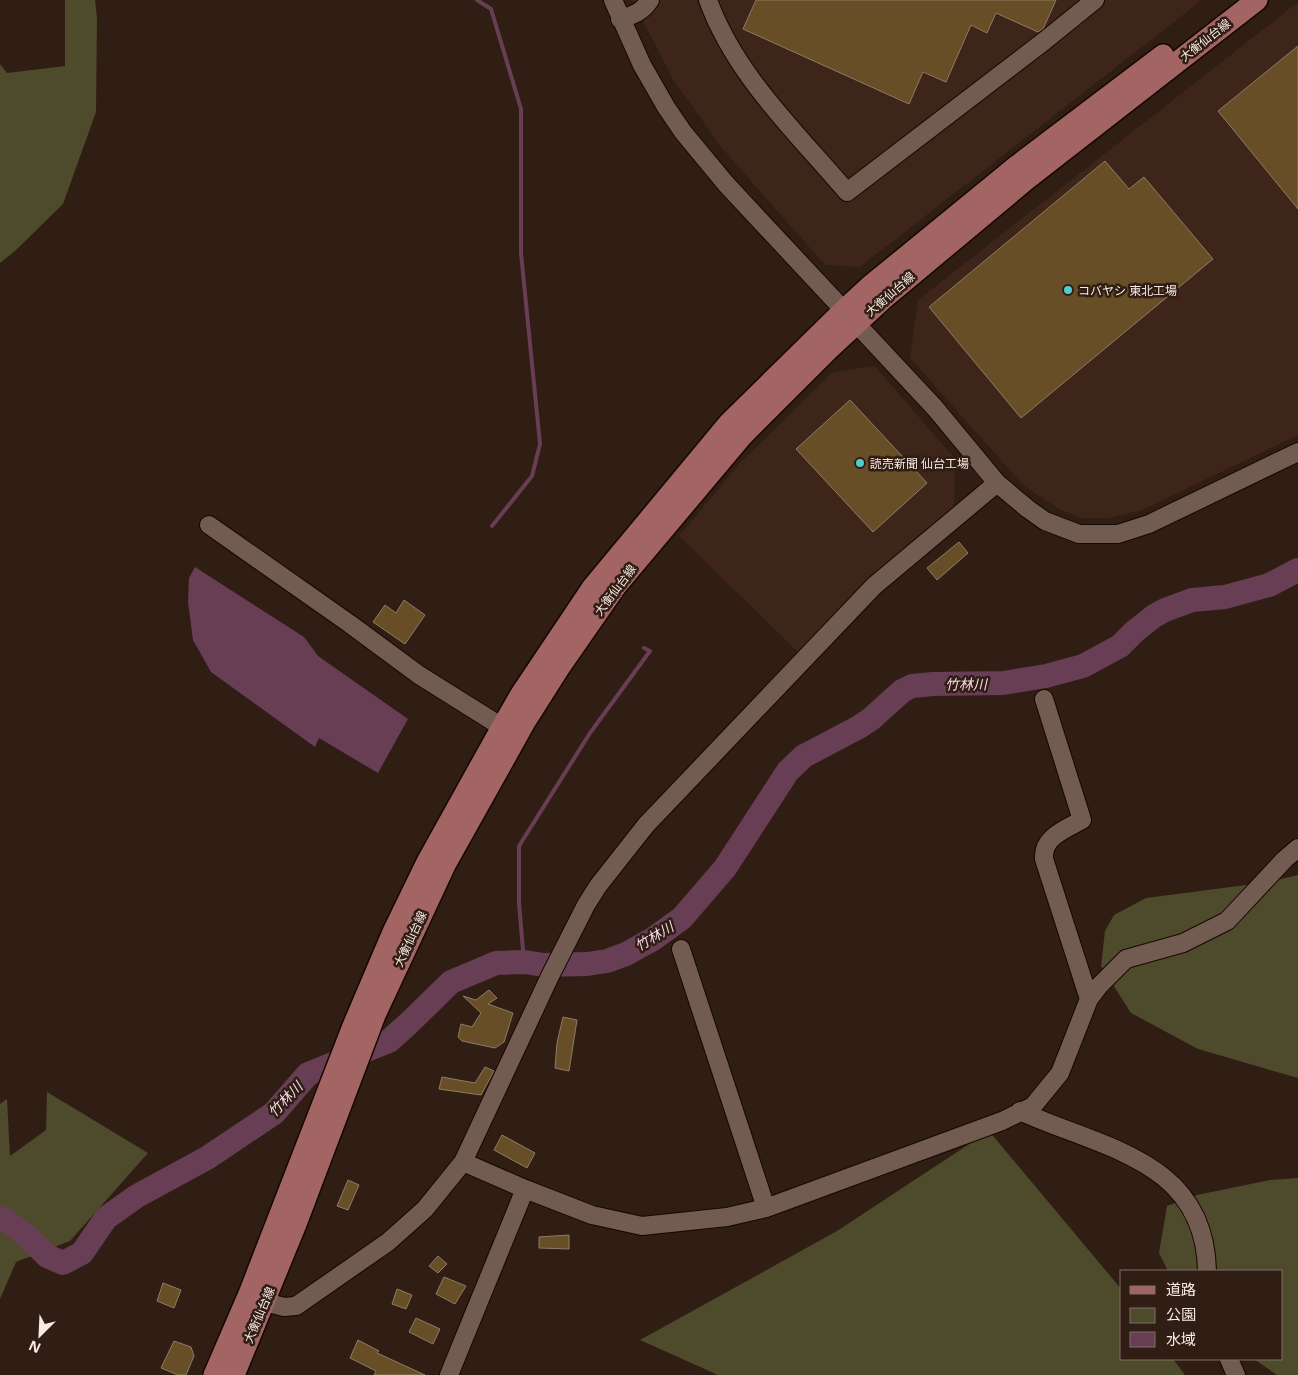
<svg xmlns="http://www.w3.org/2000/svg" width="1298" height="1375" font-family="'Noto Sans','Noto Sans JP',sans-serif">
  <style>
    .built { fill: #3e2519 }
    .green { fill: #4d4b2b }
    .water { fill: #673e54 }
    .lines { fill: none; stroke-linecap: round; stroke-linejoin: round }
    .stream { stroke: #673e54; stroke-width: 4 }
    .river { stroke: #673e54; stroke-width: 24 }
    .building { fill: #684e26; stroke: #8b7c68 }
    .minor-casing { stroke: #170702; stroke-width: 20 }
    .major-casing { stroke: #170702; stroke-width: 24 }
    .minor { stroke: #725b50; stroke-width: 18 }
    .major { stroke: #a36564; stroke-width: 21 }
    .poi-dot { fill: #52cdcc; stroke: #301d14; stroke-width: 2 }
    .labels { text-anchor: middle; dominant-baseline: central; stroke-width: 5; stroke-linejoin: round; paint-order: stroke }
    .street-label { font-size: 12px; fill: #f8eae4; stroke: #301d14 }
    .poi-label { font-size: 12px; fill: #f8eae4; stroke: #301d14; text-anchor: start }
    .water-label { font-size: 14px; font-style: italic; fill: #f8dae8; stroke: #301d14 }
  </style>
  <rect width="100%" height="100%" fill="#301d14"/>
  <path class="built" d="M 632,0 L 1202,0 L 860,267 L 825,265 L 722,148 L 674,81 Z
    M 1298,2 L 1298,435 L 1142,510 L 1110,518 L 1081,518 L 1057,508 L 1023,485 L 910,358 L 918,300 Z
    M 875,366 L 955,459 L 954,508 L 865,582 L 798,652 L 679,536 L 741,462 L 833,372 Z"/>
  <path class="green" d="M 65,0 L 95,0 L 97,17 L 96,112 L 63,204 L 15,251 L 0,263 L 0,64 L 7,73 L 65,66 Z
    M 1298,875 L 1298,1078 L 1198,1049 L 1131,1013 L 1101,966 L 1105,931 L 1114,915 L 1146,898 L 1269,882 Z
    M 47,1092 L 148,1153 L 70,1241 L 16,1262 L 0,1299 L 0,1104 L 7,1099 L 10,1156 L 46,1130 Z
    M 989,1131 L 1122,1290 L 1122,1359 L 1173,1359 L 1185,1375 L 718,1375 L 640,1340 L 837,1231 Z
    M 1298,1178 L 1298,1375 L 1277,1375 L 1254,1359 L 1282,1359 L 1282,1271 L 1168,1271 L 1159,1253 L 1167,1206 L 1197,1195 L 1270,1180 Z"/>
  <path class="water" d="M 195,567 L 304,637 L 318,656 L 408,719 L 378,773 L 319,738 L 315,747 L 211,672 L 193,640 L 188,602 L 189,578 Z"/>
  <g class="lines">
    <path class="stream" d="M 477,0 L 491,9 L 521,109 L 521,253 L 540,444 L 532,476 L 492,526
      M 524,962 L 519,903 L 519,846 L 590,733 L 650,651 L 644,648"/>
    <path class="river" d="M 0,1218 L 8,1222 L 26,1235 L 47,1256 L 63,1263 L 82,1253 L 106,1218 L 137,1196 L 207,1158 L 274,1113 L 308,1074 L 389,1041 L 408,1024 L 451,982 L 496,963 L 524,962 L 544,965 L 587,964 L 607,961 L 626,954 L 653,939 L 682,918 L 725,868 L 788,771 L 804,756 L 859,727 L 871,719 L 902,691 L 912,686 L 933,684 L 1003,683 L 1046,676 L 1083,666 L 1120,646 L 1134,632 L 1154,616 L 1165,610 L 1192,600 L 1225,597 L 1269,585 L 1298,570"/>
  </g>
  <path class="building" d="M 756,0 L 1056,0 L 1043,29 L 1038,32 L 996,13 L 987,33 L 971,25 L 946,82 L 923,72 L 909,104 L 743,29 Z
    M 1298,46 L 1298,209 L 1218,111 Z
    M 1105,161 L 1129,189 L 1144,177 L 1213,259 L 1021,418 L 929,307 Z
    M 850,400 L 927,483 L 873,532 L 796,449 Z
    M 959,542 L 968,553 L 937,580 L 927,568 Z
    M 404,600 L 425,615 L 405,644 L 373,622 L 385,605 L 396,613 Z
    M 489,990 L 497,998 L 488,1004 L 513,1013 L 504,1042 L 495,1048 L 462,1041 L 458,1037 L 461,1024 L 472,1027 L 481,1013 L 463,996 L 476,1000 Z
    M 563,1017 L 577,1020 L 569,1071 L 555,1068 L 557,1043 Z
    M 485,1067 L 494,1071 L 481,1095 L 439,1089 L 442,1077 L 475,1083 Z
    M 502,1135 L 535,1153 L 527,1168 L 494,1150 Z
    M 348,1180 L 359,1185 L 348,1210 L 337,1206 Z
    M 569,1235 L 569,1249 L 539,1248 L 539,1237 Z
    M 438,1256 L 447,1264 L 438,1273 L 429,1266 Z
    M 444,1277 L 466,1286 L 455,1304 L 436,1294 Z
    M 163,1283 L 181,1290 L 174,1308 L 157,1301 Z
    M 397,1289 L 412,1295 L 406,1309 L 392,1304 Z
    M 416,1318 L 440,1329 L 433,1344 L 409,1332 Z
    M 358,1340 L 379,1351 L 377,1353 L 425,1375 L 374,1375 L 376,1371 L 350,1358 Z
    M 174,1341 L 191,1347 L 194,1356 L 186,1375 L 178,1375 L 161,1368 Z"/>
  <g class="lines">
    <defs>
      <path id="minor" d="M 613,0 L 642,65 L 666,107 L 683,132 L 726,184 L 935,408 L 997,483 L 1028,509 L 1045,521 L 1079,534 L 1118,534 L 1149,524 L 1298,452
        M 708,0 C 735,75 796,132 847,192 L 1043,42 L 1095,0
        M 620,19 C 634,15 642,12 650,0
        M 209,525 L 350,624 L 419,675 L 502,727
        M 1044,699 L 1082,820 C 1066,829 1042,837 1044,859 L 1089,999
        M 681,949 L 766,1208
        M 1020,1111 C 1100,1148 1205,1159 1207,1271
        M 463,1162 L 550,976 L 586,905 L 598,886 L 646,825 L 874,586 L 997,483
        M 265,1302 L 284,1307 L 296,1306 L 388,1242 L 425,1209 L 463,1162 L 525,1189 L 592,1215 L 642,1226 L 727,1217 L 766,1208 L 1002,1121 L 1033,1106 L 1060,1073 L 1089,999 L 1099,986 L 1126,959 L 1183,943 L 1227,921 L 1285,859 L 1298,848
        M 1229,1359 L 1236,1375
        M 449,1375 L 525,1189"/>
      <path id="major" d="M 214,1375 L 249,1294 L 353,1026 L 393,932 L 427,862 L 502,727 L 521,694 L 592,588 L 729,423 L 844,310 L 870,286 L 1018,165 L 1163,55
        M 234,1375 L 296,1224 L 375,1015 L 445,865 L 526,720 L 559,668 L 616,586 L 742,436 L 829,349 L 882,300 L 1027,179 L 1257,0"/>
    </defs>
    <use href="#minor" class="minor-casing"/>
    <use href="#major" class="major-casing"/>
    <use href="#minor" class="minor"/>
    <use href="#major" class="major"/>
  </g>
  <g class="poi-dot">
    <circle cx="1068" cy="290" r="5"/>
    <circle cx="860" cy="463" r="5"/>
  </g>
  <g class="labels">
    <g class="street-label">
      <text transform="translate(1205 40) rotate(-38)">大衡仙台線</text>
      <text transform="translate(890 294) rotate(-41)">大衡仙台線</text>
      <text transform="translate(615 590) rotate(-53)">大衡仙台線</text>
      <text transform="translate(410 939) rotate(-65)">大衡仙台線</text>
      <text transform="translate(259 1315) rotate(-67)">大衡仙台線</text>
    </g>
    <g class="poi-label">
      <text x="1078" y="290">コバヤシ 東北工場</text>
      <text x="870" y="463">読売新聞 仙台工場</text>
    </g>
    <g class="water-label">
      <text transform="translate(966 684) rotate(-1)">竹林川</text>
      <text transform="translate(654 936) rotate(-31)">竹林川</text>
      <text transform="translate(285 1099) rotate(-46)">竹林川</text>
    </g>
  </g>
  <rect x="1120" y="1270" width="162" height="90" fill="#301d14" stroke="#806f67"/>
  <rect x="1130" y="1286" width="25" height="8" fill="#a36564" stroke="#806f67"/>
  <text x="1166" y="1295" font-size="15" fill="#f8eae4">道路</text>
  <rect x="1130" y="1308" width="25" height="15" fill="#4d4b2b" stroke="#806f67"/>
  <text x="1166" y="1320" font-size="15" fill="#f8eae4">公園</text>
  <rect x="1130" y="1332" width="25" height="15" fill="#673e54" stroke="#806f67"/>
  <text x="1166" y="1345" font-size="15" fill="#f8eae4">水域</text>
  <g transform="translate(40 1335) rotate(204)" stroke="#301d14" stroke-width="4" paint-order="stroke">
  <path d="M0-4L9 19L0 12L-9 19Z" fill="#f8eae4"/>
  <text y="-8" font-size="14" font-weight="bold" text-anchor="middle" fill="#f8eae4">N</text>
  </g>
</svg>
